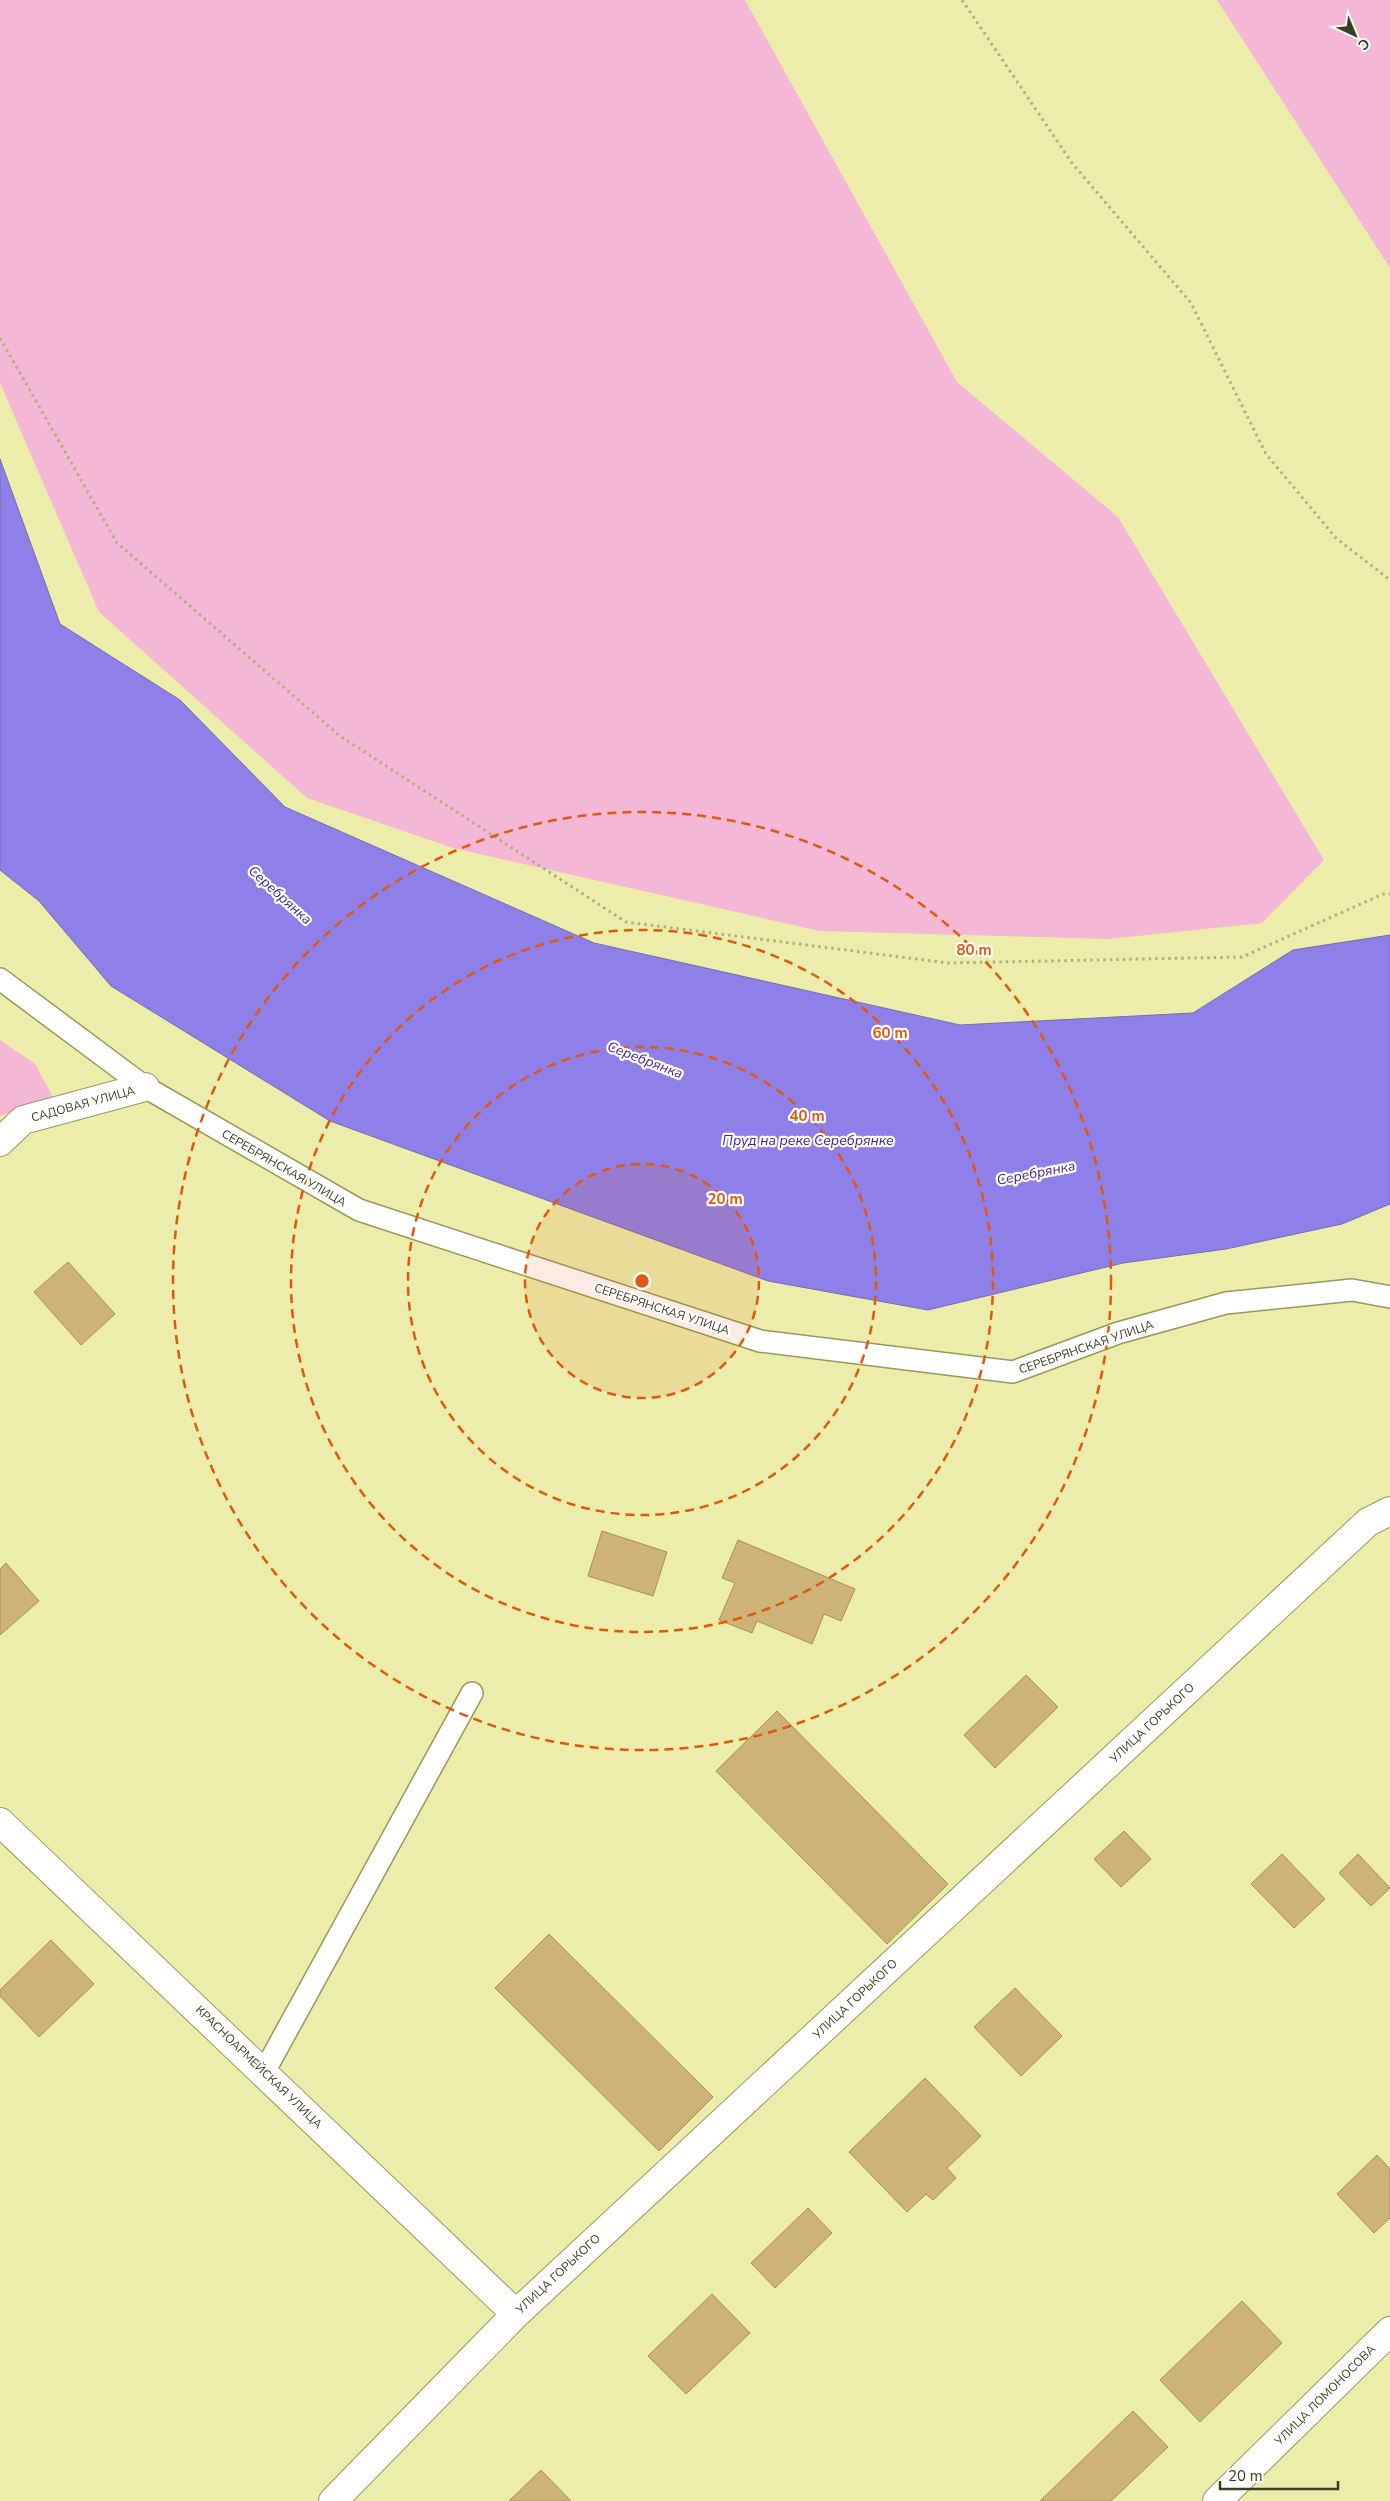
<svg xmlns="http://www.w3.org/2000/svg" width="1390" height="2501" font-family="'Nunito Sans',sans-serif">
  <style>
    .green { fill: #f4b7d5 }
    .water { fill: #8e80e8; stroke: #766cad }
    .building { fill: #cdb377; stroke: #a88f53 }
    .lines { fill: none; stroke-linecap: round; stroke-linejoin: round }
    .lane-casing { stroke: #999859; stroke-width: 24 }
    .street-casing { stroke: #999859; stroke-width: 30 }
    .path { stroke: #b0b07c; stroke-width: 3; stroke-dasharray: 2.5 4; stroke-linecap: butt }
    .lane { stroke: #fff; stroke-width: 21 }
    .street { stroke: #fff; stroke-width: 28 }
    .ring { fill: none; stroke: #e0580d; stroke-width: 2.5; stroke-dasharray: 9 6 }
    .labels { text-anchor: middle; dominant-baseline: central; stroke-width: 4.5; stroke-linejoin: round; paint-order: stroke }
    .street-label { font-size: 12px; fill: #3e3d23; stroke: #fff }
    .water-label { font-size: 14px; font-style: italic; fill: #45229c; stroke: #fff }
    .centre { fill: #e0580d; stroke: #fff; stroke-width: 2.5 }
    .ring-label { font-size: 15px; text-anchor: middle; font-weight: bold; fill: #e0580d; stroke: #fff; stroke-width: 4.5; stroke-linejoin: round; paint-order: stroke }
  </style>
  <rect width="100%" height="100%" fill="#ededab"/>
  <path class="green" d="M 0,0 L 745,0 L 957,382 L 1118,517 L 1324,860 L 1262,923 L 1109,939 L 820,931 L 453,848 L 307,798 L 99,612 L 0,383 Z
    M 1217,0 L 1390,0 L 1390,268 Z
    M 0,1040 L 35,1064 L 54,1099 L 0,1116 Z"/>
  <path class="water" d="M 0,459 L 60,624 L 180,700 L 285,807 L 594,943 L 960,1025 L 1193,1013 L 1293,950 L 1390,935 L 1390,1204 L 1342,1224 L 1226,1249 L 1123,1263 L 928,1310 L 768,1281 L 330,1121 L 111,986 L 39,901 L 0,870 Z"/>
  <path class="building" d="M 68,1262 L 115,1314 L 81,1345 L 34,1292 Z
    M 602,1531 L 667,1552 L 653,1596 L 588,1576 Z
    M 738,1540 L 855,1589 L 841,1621 L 824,1614 L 812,1644 L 757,1621 L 752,1633 L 719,1620 L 735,1583 L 722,1578 Z
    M 6,1563 L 39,1601 L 0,1635 L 0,1569 Z
    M 1026,1675 L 1058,1707 L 995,1768 L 964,1735 Z
    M 777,1711 L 948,1884 L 887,1944 L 716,1771 Z
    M 1124,1831 L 1151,1859 L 1121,1887 L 1094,1859 Z
    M 1282,1854 L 1325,1899 L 1294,1928 L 1251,1884 Z
    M 1358,1854 L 1390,1888 L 1371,1906 L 1339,1873 Z
    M 549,1934 L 713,2097 L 659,2151 L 495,1988 Z
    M 51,1940 L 94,1984 L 39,2037 L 0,1996 L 0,1990 Z
    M 1015,1988 L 1062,2036 L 1021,2076 L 974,2027 Z
    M 925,2078 L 981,2136 L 947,2168 L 956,2178 L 933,2200 L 926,2194 L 907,2212 L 849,2152 Z
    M 1377,2155 L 1390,2169 L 1390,2218 L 1374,2233 L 1337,2194 Z
    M 808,2208 L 832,2233 L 775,2288 L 751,2263 Z
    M 712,2294 L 750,2333 L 686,2394 L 648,2356 Z
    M 1242,2301 L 1282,2343 L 1200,2422 L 1160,2380 Z
    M 1133,2411 L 1168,2447 L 1111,2501 L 1040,2501 Z
    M 541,2470 L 571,2501 L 509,2501 Z"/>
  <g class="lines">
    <defs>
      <path id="lane" d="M 0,979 L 145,1087 L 359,1210 L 760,1341 L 1013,1372 L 1118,1333 L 1226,1303 L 1352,1290 L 1390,1297
        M 264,2072 L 472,1693"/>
      <path id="street" d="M 0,1142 L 23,1120 L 145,1087
        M 0,1822 L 516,2314
        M 333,2501 L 516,2314 L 1368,1522 L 1390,1511
        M 1217,2501 L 1390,2331"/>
    </defs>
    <use href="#lane" class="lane-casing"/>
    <use href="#street" class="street-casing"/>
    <path class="path" d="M 962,0 L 1072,163 L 1191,303 L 1266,454 L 1336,538 L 1390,580
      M 0,338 L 117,543 L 340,736 L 626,922 L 948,963 L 1242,957 L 1383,894 L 1390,894"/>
    <use href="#lane" class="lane"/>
    <use href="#street" class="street"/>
  </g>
  <circle cx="642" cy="1281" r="117" fill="#e0580d" fill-opacity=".12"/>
  <g class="ring">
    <circle cx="642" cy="1281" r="117"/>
    <circle cx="642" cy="1281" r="234"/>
    <circle cx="642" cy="1281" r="351"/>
    <circle cx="642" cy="1281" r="469"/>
  </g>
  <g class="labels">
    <g class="street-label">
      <text transform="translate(83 1104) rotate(-15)">САДОВАЯ УЛИЦА</text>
      <text transform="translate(284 1168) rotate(30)">СЕРЕБРЯНСКАЯ УЛИЦА</text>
      <text transform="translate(662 1309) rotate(18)">СЕРЕБРЯНСКАЯ УЛИЦА</text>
      <text transform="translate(1086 1347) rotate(-19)">СЕРЕБРЯНСКАЯ УЛИЦА</text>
      <text transform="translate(1152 1723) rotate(-43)">УЛИЦА ГОРЬКОГО</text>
      <text transform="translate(855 1999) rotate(-43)">УЛИЦА ГОРЬКОГО</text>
      <text transform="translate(259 2067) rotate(44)">КРАСНОАРМЕЙСКАЯ УЛИЦА</text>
      <text transform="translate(558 2274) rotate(-43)">УЛИЦА ГОРЬКОГО</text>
      <text transform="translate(1325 2395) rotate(-45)">УЛИЦА ЛОМОНОСОВА</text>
    </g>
    <g class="water-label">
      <text transform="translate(280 895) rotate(42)">Серебрянка</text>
      <text transform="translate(645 1060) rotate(21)">Серебрянка</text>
      <text x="808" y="1140">Пруд на реке Серебрянке</text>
      <text transform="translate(1036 1173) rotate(-11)">Серебрянка</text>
    </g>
  </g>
  <circle cx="642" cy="1281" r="8" class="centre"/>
  <g class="ring-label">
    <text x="974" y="955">80 m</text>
    <text x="890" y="1038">60 m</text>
    <text x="807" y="1121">40 m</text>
    <text x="725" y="1204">20 m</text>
  </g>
  <g transform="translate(1355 35) rotate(136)" stroke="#ffffff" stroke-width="4" paint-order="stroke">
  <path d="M0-4L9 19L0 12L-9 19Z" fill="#3e3d23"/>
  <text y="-8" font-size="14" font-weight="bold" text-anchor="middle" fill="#3e3d23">С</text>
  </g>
  <path d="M1220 2481v8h118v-8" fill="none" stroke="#3e3d23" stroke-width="2.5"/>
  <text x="1228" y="2481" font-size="15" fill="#3e3d23" stroke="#ffffff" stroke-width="4" paint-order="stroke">20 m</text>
</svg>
